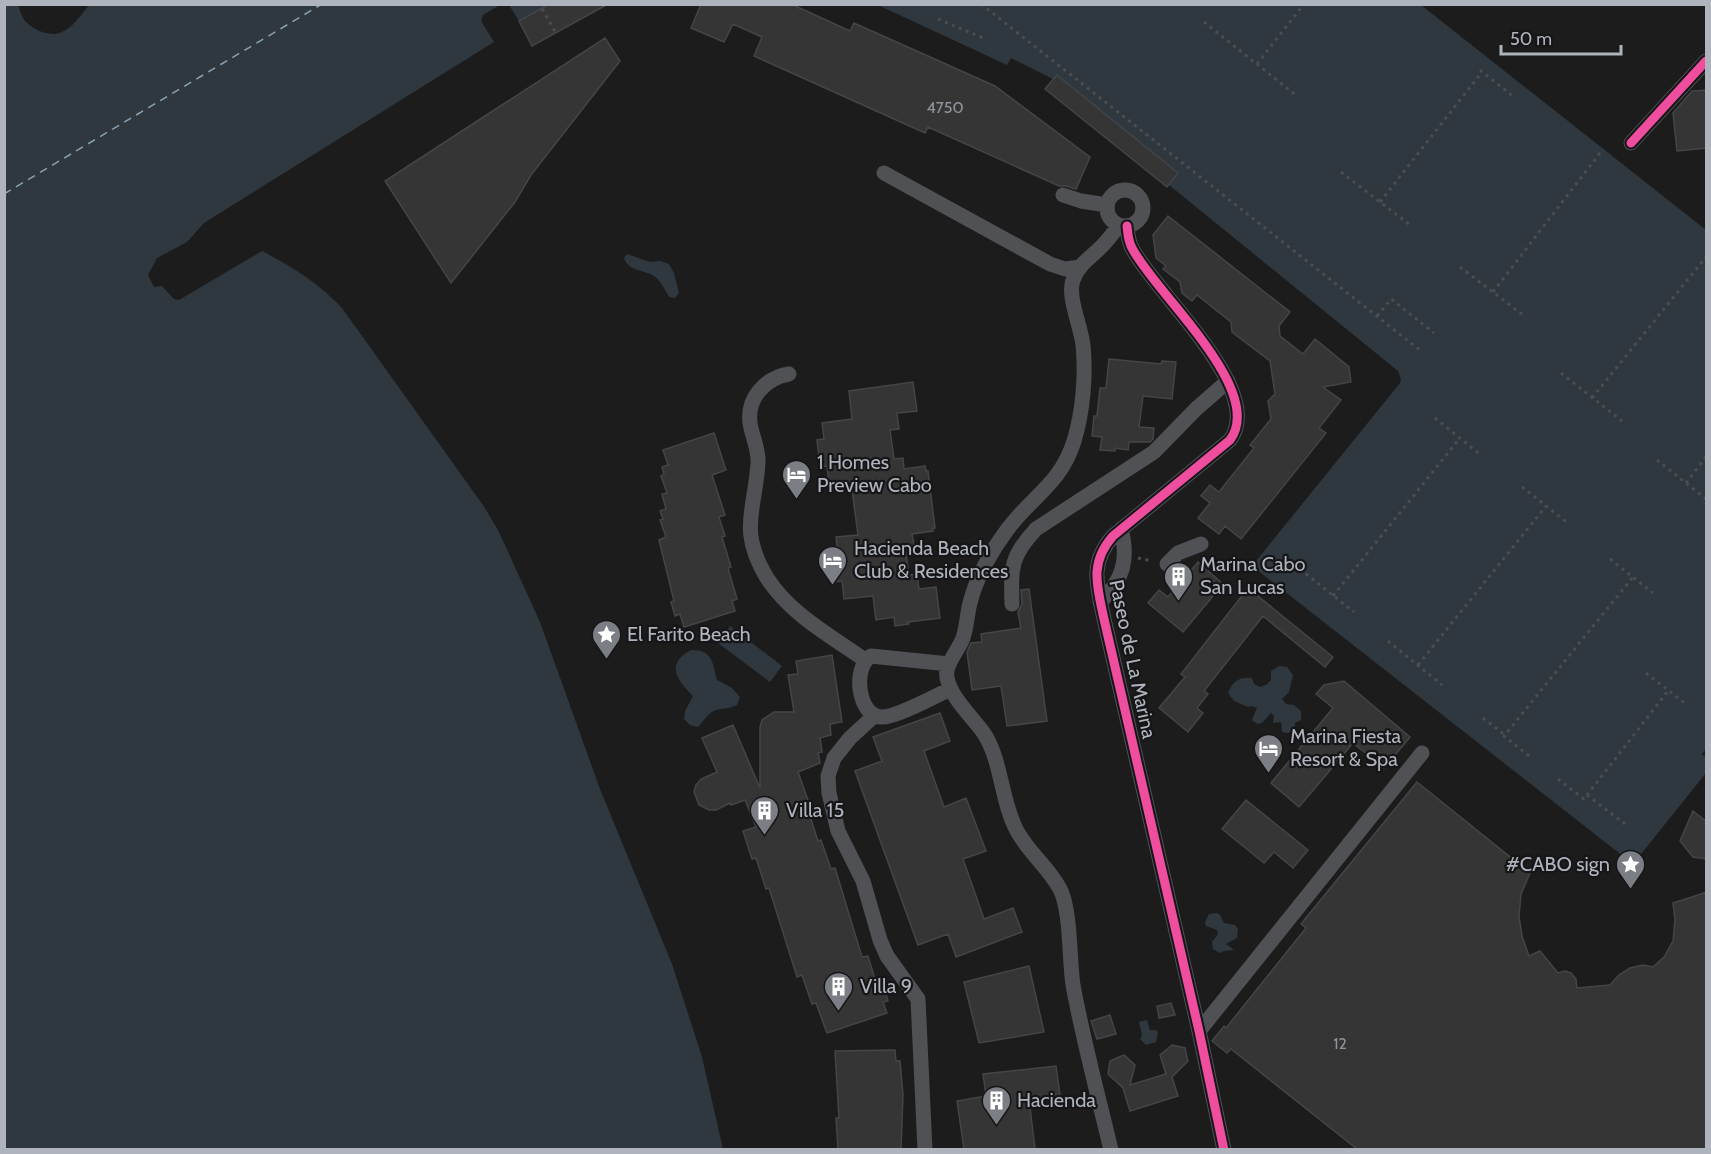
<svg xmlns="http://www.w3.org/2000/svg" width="1711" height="1154" font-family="Cabin,sans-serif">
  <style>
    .water { fill: #2f383e }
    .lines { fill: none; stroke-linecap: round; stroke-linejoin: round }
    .ferry { stroke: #88a2b4; stroke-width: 1.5; stroke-dasharray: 8 6; stroke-linecap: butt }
    .building { fill: #353536; stroke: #444548; stroke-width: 1.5 }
    .path { stroke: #4c4d50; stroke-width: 3; stroke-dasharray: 3 4.5; stroke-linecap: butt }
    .minor { stroke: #505155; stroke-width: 15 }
    .cycleway-casing { stroke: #161618; stroke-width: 13 }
    .cycleway { stroke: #ef4d9e; stroke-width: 9 }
    .labels { text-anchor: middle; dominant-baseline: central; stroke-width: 4.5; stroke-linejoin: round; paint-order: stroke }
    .number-label { font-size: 16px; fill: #90949a }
    .poi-label { font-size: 20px; fill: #aeb3bc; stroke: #161618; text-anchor: start }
    .street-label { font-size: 20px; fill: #aeb3bc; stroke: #161618 }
  </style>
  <rect width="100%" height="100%" fill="#1c1c1c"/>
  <path class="water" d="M 5,4 L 19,5 C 19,9 21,14 23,18 C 29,29 51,38 62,32 C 73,27 82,14 89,5 L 500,5 L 483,15 L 481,21 L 494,42 L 204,223 L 187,242 L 157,258 L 148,275 L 154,287 L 162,286 L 174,299 L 179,300 L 262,251 C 293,267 318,283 342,308 L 485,508 L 499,532 L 540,622 L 600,789 L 672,964 L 702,1057 L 723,1149 L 5,1149 Z
    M 509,5 L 549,5 L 519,21 Z
    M 878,5 L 1421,5 L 1706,230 L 1706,749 L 1702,754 L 1706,758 L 1706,773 L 1633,864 L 1252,566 L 1400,383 L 1401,379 L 1398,371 L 1169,185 L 1167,187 L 1045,89 L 1053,79 L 1011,58 L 1007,65 Z
    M 627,254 L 650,262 L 660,261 L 669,264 L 674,273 L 679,293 L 675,298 L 669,297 C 665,290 661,281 654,276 C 643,269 629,272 624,258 Z
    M 730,626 L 782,666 L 770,682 L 718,643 Z
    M 691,650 C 713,650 712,662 717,680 L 732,688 L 740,697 L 737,705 C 730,709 718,708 712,712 C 707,715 703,722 698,727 L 690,725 L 684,719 L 685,711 L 693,696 C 677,680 665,664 691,650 Z
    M 1279,666 L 1287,667 L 1293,675 L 1289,692 L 1282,699 L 1286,704 L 1294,705 L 1301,711 L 1301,720 L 1295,723 L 1294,730 L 1288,733 L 1282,732 L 1281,722 L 1273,723 L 1274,716 L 1271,713 L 1262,723 L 1257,724 L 1252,720 L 1257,708 L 1252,706 L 1248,707 L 1234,701 L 1228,693 C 1233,681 1239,677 1252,678 L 1254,684 L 1260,687 L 1266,685 L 1271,680 L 1271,671 Z
    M 1217,913 L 1220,915 L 1224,923 L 1235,925 L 1238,929 L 1237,938 L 1226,944 L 1234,950 L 1224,951 L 1220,953 L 1213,949 L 1212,942 L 1218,934 L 1217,930 L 1206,926 L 1205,922 L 1209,914 Z
    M 1147,1020 L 1150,1030 L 1156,1030 L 1158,1032 L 1156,1042 L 1146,1045 L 1140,1039 L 1142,1035 L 1139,1022 Z"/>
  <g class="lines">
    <path class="ferry" d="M 4,194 L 322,4"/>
  </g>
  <path class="building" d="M 549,4 L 608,4 L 532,46 L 519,21 Z
    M 701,4 L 791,4 L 850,31 L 854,23 L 995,86 L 1090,157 L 1076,189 L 1066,186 L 1059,186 L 928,127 L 925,133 L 754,56 L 762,37 L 733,24 L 724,42 L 691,28 Z
    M 605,38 L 620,61 L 531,175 L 515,202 L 451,283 L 385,181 Z
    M 1057,75 L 1178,173 L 1167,187 L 1045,89 Z
    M 1707,90 L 1707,148 L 1677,151 L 1673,113 L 1692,91 Z
    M 1168,216 L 1290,312 L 1279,326 L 1280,336 L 1303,354 L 1315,339 L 1349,367 L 1351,382 L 1323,387 L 1341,400 L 1319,428 L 1326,433 L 1241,539 L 1225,526 L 1219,534 L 1198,518 L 1210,503 L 1201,496 L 1210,485 L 1219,492 L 1254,448 L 1250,445 L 1271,419 L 1268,401 L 1275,394 L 1270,361 L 1232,332 L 1231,322 L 1197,295 L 1192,301 L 1182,293 L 1180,282 L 1163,269 L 1166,266 L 1156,258 L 1153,235 Z
    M 1109,359 L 1161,364 L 1162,361 L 1176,362 L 1172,399 L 1143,396 L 1139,427 L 1154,428 L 1153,439 L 1150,442 L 1129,442 L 1128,450 L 1115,448 L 1115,451 L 1100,450 L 1102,437 L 1092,436 L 1094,416 L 1097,416 L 1100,388 L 1106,388 Z
    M 913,382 L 917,411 L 897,413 L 899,429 L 890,430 L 894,459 L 903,458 L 904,469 L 925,466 L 926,471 L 928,471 L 935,528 L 933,528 L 933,531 L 912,534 L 914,545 L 905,547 L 909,575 L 917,574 L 919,589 L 936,587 L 940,618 L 908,622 L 909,624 L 895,626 L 894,617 L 876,620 L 873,596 L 844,599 L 842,581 L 835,582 L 831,556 L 838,555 L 836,537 L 858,535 L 851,482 L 829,484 L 827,466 L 820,467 L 817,440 L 824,439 L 822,423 L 852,419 L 849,391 Z
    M 714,433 L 726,470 L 712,475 L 725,515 L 719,517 L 725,536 L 722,537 L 731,567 L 728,568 L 737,599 L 732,601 L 735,611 L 684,627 L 680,614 L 675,616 L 671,602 L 674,601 L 659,540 L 666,537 L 660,520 L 663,519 L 660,511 L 666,509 L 662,494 L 667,493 L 661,476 L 664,474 L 662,467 L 668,465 L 663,450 Z
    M 1198,562 L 1223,584 L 1183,632 L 1148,603 L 1159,590 L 1168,597 Z
    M 1248,588 L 1333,657 L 1325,667 L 1263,616 L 1204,691 L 1208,694 L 1197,708 L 1203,713 L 1188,732 L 1159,708 L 1185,677 L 1181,674 Z
    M 1029,589 L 1047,721 L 1007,726 L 1001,686 L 972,690 L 967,652 L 971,643 L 982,642 L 981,634 L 1021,628 L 1018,612 L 1022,604 L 1021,590 Z
    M 832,655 L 842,722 L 830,724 L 831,735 L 820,738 L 822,752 L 818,753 L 820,763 L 798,772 L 809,803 L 806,804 L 818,841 L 821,840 L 831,869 L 835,868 L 862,957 L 868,956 L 877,986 L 883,984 L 888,1001 L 883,1002 L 887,1013 L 827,1033 L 816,1003 L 812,1004 L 802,975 L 797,977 L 769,888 L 766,889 L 756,858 L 752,859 L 743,831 L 756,827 L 745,800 L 731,805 L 730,803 L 716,810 L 709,810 L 699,805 L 694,792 L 696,785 L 701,779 L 717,772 L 702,738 L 733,725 L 760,788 L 760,727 L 762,720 L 774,712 L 794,712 L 788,675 L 798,674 L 796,661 Z
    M 1344,681 L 1410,737 L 1384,768 L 1353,743 L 1299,807 L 1271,783 L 1333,708 L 1316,694 L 1324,685 Z
    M 940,713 L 950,741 L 924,751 L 944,807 L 966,798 L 986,851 L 963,859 L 984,919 L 1013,908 L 1022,932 L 956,957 L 948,934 L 918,945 L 855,771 L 882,761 L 873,737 Z
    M 1417,782 L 1530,873 L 1521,894 L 1519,916 L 1522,936 L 1529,956 L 1540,951 L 1558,973 L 1565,971 L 1571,973 L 1576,979 L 1577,988 L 1610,985 L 1619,975 L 1630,968 L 1643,965 L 1653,967 L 1664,957 L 1673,941 L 1675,920 L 1673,903 L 1707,892 L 1707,1149 L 1357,1149 L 1231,1049 L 1227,1053 L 1212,1041 L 1224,1026 L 1226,1028 L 1306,928 L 1301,924 Z
    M 1246,800 L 1308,850 L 1293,868 L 1274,852 L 1264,863 L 1222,829 Z
    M 1693,811 L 1707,822 L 1707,859 L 1693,857 L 1680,841 Z
    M 1029,966 L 1044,1032 L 979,1043 L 964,982 Z
    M 1171,1003 L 1175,1015 L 1159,1018 L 1157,1006 Z
    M 1110,1015 L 1116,1034 L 1097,1039 L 1091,1021 Z
    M 1172,1045 L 1185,1048 L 1188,1061 L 1172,1077 L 1178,1096 L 1130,1111 L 1123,1088 L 1108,1074 L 1110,1061 L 1124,1055 L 1135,1065 L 1130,1085 L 1166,1074 L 1160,1055 Z
    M 895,1050 L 896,1061 L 900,1061 L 903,1095 L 901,1149 L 838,1149 L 836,1118 L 839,1118 L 835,1051 Z
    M 1056,1066 L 1060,1095 L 1029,1099 L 1035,1149 L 964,1149 L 957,1101 L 986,1096 L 983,1074 Z"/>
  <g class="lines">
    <path class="path" d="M 603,4 L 604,7
      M 981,4 L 1421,351
      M 542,9 L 556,33
      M 938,19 L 983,38
      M 1204,22 L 1297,96
      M 1257,64 L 1304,4
      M 1480,70 L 1514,97
      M 1341,172 L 1410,225
      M 1380,202 L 1482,72
      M 1460,267 L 1523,315
      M 1493,292 L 1603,149
      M 1377,316 L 1391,299 L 1434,333
      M 1561,373 L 1622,421
      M 1592,398 L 1706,257
      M 1435,418 L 1482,456
      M 1657,460 L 1706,499
      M 1686,483 L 1706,457
      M 1522,487 L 1569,524
      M 1138,558 L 1152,561
      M 1610,559 L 1653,593
      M 1300,569 L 1354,612
      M 1333,596 L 1460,438
      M 1388,641 L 1442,685
      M 1418,665 L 1546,506
      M 1646,673 L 1687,705
      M 1483,718 L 1505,735
      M 1529,756 L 1504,736 L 1633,577
      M 1558,779 L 1584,799 L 1668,691
      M 1587,795 L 1625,824"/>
    <path class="minor" d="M 1631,143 L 1706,61
      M 884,173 L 1050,264 L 1065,269 L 1080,267
      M1107 208a18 18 0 1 1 36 0a18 18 0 1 1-36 0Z
      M 1063,195 L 1081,201 L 1107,205
      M 1127,226 C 1128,234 1128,241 1132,248 C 1154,292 1267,390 1230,440 L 1113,536 C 1089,563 1097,586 1104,619 L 1199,1031 L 1224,1150
      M 789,374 C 765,378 747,398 750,423 C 752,437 759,449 758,463 C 755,511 738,530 767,578 C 790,614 831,636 865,660
      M 1167,564 L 1178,553 L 1201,544
      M 1100,602 C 1123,581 1129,559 1121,529
      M 1012,604 C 1011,568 1010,557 1036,529 L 1154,452 L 1196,409 L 1228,381
      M 949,664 L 871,656 C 852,667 858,716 881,717 C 896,718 936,695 951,689
      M 875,715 L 850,738 L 834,758 L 828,776 L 829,793 L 838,831 L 863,881 L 880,940 L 887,956 L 918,999 L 925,1150
      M 1199,1031 L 1422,753
      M 1111,1150 C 1098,1095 1083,1040 1073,985 C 1069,959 1071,910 1060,889 C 1049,868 1029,853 1017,831 C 1001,801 1002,763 985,735 C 974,718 943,691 947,670 C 950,658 959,649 963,638 C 967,626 967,614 970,603 C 976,578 992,550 1007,530 C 1031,497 1061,484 1074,441 C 1083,412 1086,375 1083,345 C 1081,326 1067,297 1073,280 C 1078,264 1093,256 1103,245 C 1109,239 1114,232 1119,225"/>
    <defs>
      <path id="cycleway" d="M 1631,143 L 1706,61
        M 1127,226 C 1128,234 1128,241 1132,248 C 1154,292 1267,390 1230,440 L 1113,536 C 1089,563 1097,586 1104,619 L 1199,1031 L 1224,1150"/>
    </defs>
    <use href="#cycleway" class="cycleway-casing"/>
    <use href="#cycleway" class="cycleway"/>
  </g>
  <defs>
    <symbol id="hotel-pin" viewBox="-11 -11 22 30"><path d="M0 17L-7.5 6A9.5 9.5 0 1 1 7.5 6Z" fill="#7b7e84" stroke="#161618"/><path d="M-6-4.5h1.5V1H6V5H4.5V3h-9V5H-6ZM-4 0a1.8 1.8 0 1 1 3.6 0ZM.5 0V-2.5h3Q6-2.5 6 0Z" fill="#fff"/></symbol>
    <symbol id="building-pin" viewBox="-11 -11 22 30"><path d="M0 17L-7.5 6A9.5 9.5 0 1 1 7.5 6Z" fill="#7b7e84" stroke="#161618"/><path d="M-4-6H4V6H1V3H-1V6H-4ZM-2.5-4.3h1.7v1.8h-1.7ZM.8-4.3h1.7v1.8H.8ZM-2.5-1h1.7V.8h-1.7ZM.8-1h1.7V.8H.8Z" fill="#fff"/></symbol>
    <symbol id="sight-pin" viewBox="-11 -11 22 30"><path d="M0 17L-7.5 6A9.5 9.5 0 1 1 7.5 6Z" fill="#7b7e84" stroke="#161618"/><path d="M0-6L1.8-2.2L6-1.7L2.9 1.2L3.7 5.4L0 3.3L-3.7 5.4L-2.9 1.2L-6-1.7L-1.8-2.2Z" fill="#fff"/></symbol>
  </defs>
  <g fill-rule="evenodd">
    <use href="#hotel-pin" x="780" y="458" width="33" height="45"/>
    <use href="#hotel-pin" x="816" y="544" width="33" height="45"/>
    <use href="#building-pin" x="1162" y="560" width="33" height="45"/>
    <use href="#sight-pin" x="590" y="618" width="33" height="45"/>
    <use href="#hotel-pin" x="1252" y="732" width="33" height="45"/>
    <use href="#building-pin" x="748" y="794" width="33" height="45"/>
    <use href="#sight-pin" x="1614" y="848" width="33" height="45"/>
    <use href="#building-pin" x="822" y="970" width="33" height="45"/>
    <use href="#building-pin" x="980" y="1084" width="33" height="45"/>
  </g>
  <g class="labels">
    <g class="number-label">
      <text x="945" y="107">4750</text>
      <text x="1340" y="1043">12</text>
    </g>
    <g class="poi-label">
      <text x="817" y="462">1 Homes<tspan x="817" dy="23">Preview Cabo</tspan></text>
      <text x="854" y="548">Hacienda Beach<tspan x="854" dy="23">Club &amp; Residences</tspan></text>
      <text x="1200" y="564">Marina Cabo<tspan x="1200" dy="23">San Lucas</tspan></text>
      <text x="627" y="634">El Farito Beach</text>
      <text x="1290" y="736">Marina Fiesta<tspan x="1290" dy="23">Resort &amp; Spa</tspan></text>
      <text x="786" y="810">Villa 15</text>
      <text x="1610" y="864" text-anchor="end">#CABO sign</text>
      <text x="860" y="986">Villa 9</text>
      <text x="1017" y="1100">Hacienda</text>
    </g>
    <g class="street-label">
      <text transform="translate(1133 659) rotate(78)">Paseo de La Marina</text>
    </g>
  </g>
  <rect width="1711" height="1154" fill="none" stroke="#aeb3bc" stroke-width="12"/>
  <path d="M1501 45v9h120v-9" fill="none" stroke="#aeb3bc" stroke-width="3"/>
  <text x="1510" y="45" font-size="18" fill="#aeb3bc" stroke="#161618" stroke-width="4.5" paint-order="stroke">50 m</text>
</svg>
